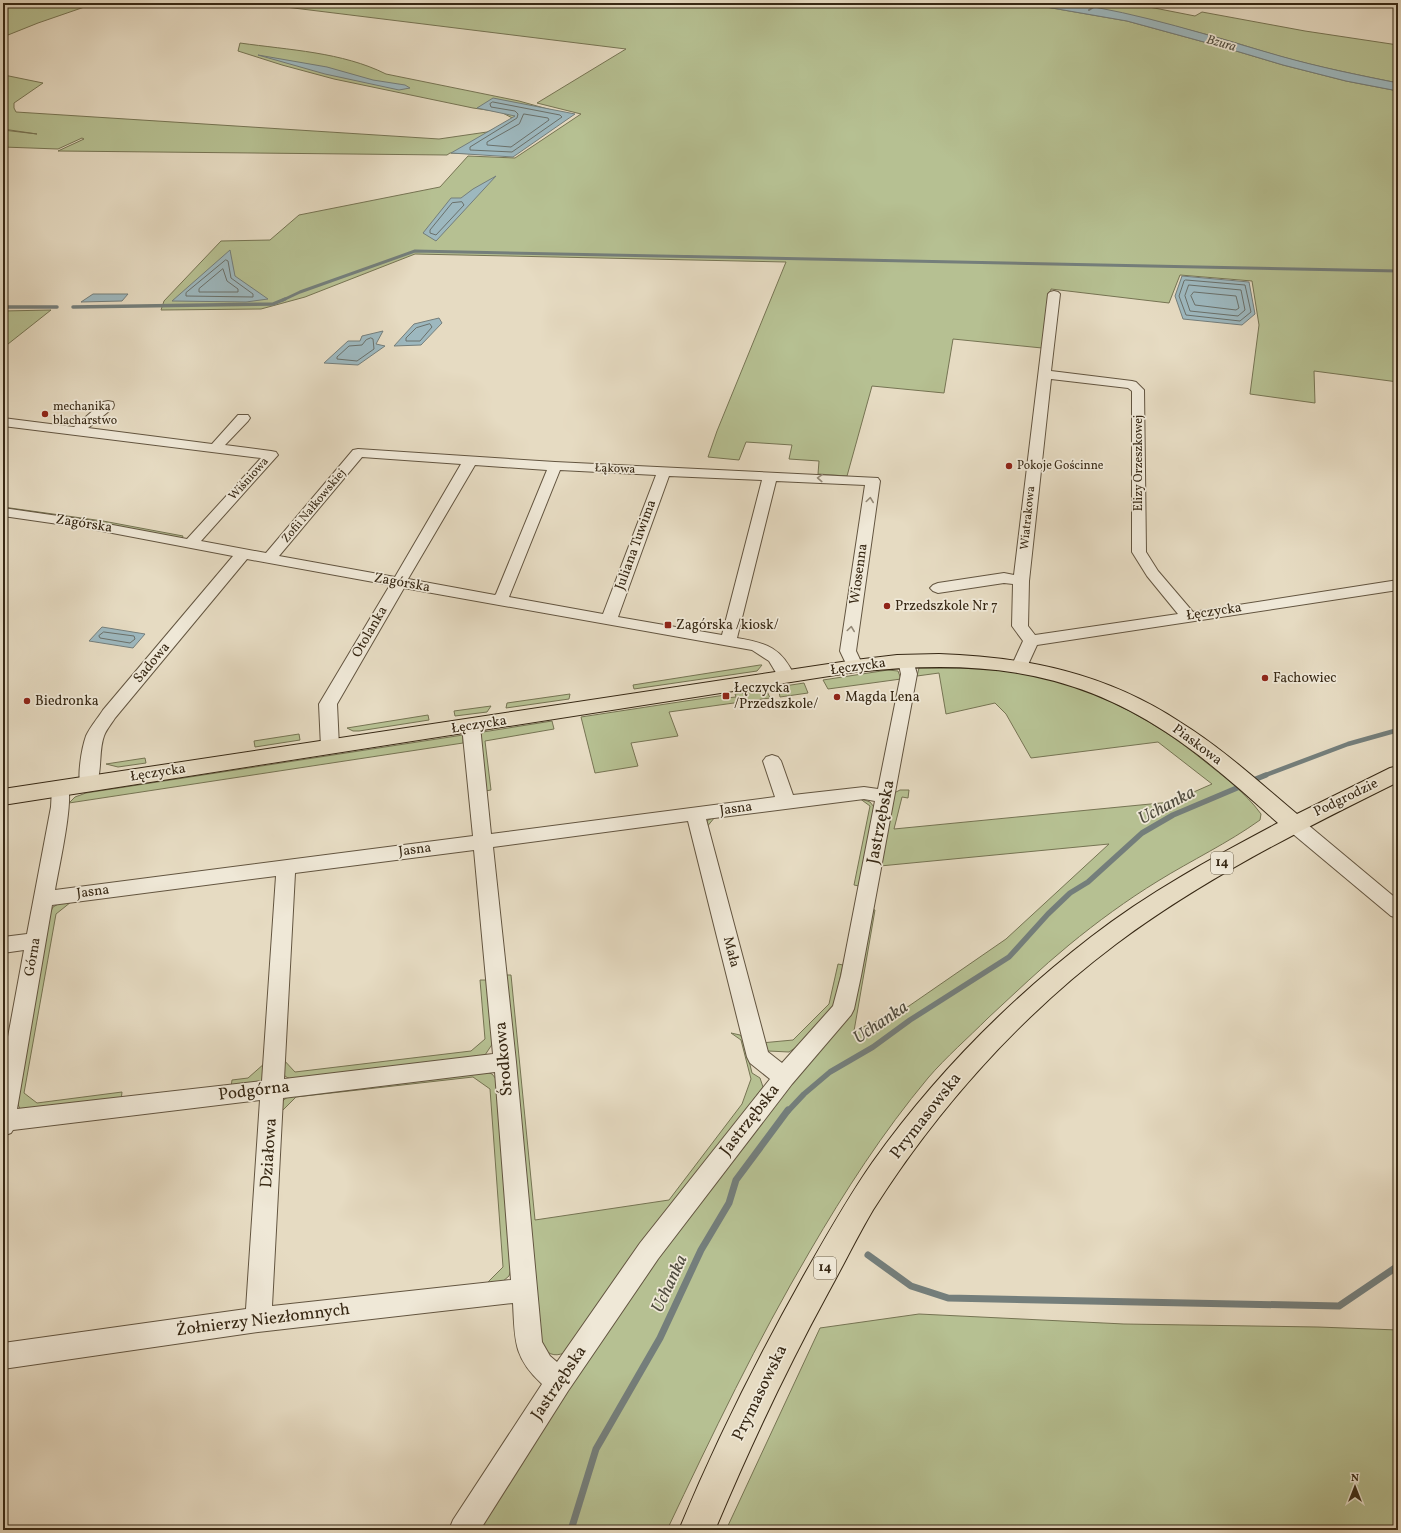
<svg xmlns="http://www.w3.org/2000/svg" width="1401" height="1533" font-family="Vollkorn,serif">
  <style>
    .green { fill: #b6c092; stroke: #767453 }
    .water { fill: #9db8bf; stroke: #747e7b }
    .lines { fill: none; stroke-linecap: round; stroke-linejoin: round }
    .shore { stroke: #6a706a; stroke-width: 1 }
    .stream-far5 { stroke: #747e7b; stroke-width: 2 }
    .stream-far4 { stroke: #747e7b; stroke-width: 3 }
    .stream-far3 { stroke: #747e7b; stroke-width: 3.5 }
    .stream-far2 { stroke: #747e7b; stroke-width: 4.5 }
    .stream-far1 { stroke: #747e7b; stroke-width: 5.5 }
    .stream { stroke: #747e7b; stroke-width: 7 }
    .minor-casing { stroke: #635540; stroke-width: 2 }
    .major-casing { stroke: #372814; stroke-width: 2 }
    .minor { fill: #efe8d7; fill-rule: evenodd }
    .major { fill: #e6dbc2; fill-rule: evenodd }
    .oneway { stroke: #938876 }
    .poi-dot { fill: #8f2418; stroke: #efe8d7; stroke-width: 1.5 }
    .labels { text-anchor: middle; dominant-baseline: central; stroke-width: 3.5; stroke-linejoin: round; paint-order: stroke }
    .far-poi-label { font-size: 12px; fill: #372814; stroke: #efe8d7; text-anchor: start }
    .far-street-label { font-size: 12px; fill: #372814; stroke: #efe8d7 }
    .far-water-label { font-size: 13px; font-style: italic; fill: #504c3f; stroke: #efe8d7 }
    .shield { fill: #efe8d7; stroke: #6e624e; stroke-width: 1 }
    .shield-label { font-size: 13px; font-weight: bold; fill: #372814 }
    .street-label { font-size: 14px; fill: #372814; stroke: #efe8d7 }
    .poi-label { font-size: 14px; fill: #372814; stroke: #efe8d7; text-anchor: start }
    .near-street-label { font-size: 17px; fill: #372814; stroke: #efe8d7 }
    .near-water-label { font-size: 18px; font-style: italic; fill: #504c3f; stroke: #efe8d7 }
  </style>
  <rect width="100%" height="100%" fill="#e6dbc2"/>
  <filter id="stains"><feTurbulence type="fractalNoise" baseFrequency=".005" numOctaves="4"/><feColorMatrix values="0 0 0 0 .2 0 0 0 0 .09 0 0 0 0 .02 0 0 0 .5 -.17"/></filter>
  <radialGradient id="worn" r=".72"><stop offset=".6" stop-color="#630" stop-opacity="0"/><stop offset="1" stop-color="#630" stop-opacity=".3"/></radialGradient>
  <path class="green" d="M 3,3 L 96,3 L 38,23 L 3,37 Z
    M 253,3 L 1023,3 L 1127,21 L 1226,48 L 1283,65 L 1346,81 L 1398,91 L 1398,382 L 1314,371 L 1315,403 L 1250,394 L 1259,325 L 1252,281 L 1180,275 L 1169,303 L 1051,289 L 1042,348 L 953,339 L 944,393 L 872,386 L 847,476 L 818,474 L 819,461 L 789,459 L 792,445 L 746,442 L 739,460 L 708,457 L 717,431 L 786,262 L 415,254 L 305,297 L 261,309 L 161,310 L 164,301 L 221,241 L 270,240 L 299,215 L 440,187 L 468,156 L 515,158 L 581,114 L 537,103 L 626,49 Z
    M 1067,3 L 1129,3 L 1195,16 L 1202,12 L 1305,31 L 1398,45 L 1398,83 C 1358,75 1318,67 1279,56 C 1257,50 1235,42 1212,36 C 1164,23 1116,12 1067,3 Z
    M 240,43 C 289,50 342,52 386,74 L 519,101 L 562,113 L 506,155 L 450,153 L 447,155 L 58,151 L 84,139 L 82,138 L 58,149 L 3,147 L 3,130 L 37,134 L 3,129 L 4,75 L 43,83 L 14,103 L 14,108 L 16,112 L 439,139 L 487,132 L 516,120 L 501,112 L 473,108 L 334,79 L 282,65 L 238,51 Z
    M 51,310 L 3,348 L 3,311 Z
    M 3,507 L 103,521 L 183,536 L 182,539 L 3,509 Z
    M 760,665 L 762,665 L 757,671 L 634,689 L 633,685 Z
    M 919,668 C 952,668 986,667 1019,673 C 1087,684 1150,717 1203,760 C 1224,777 1245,792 1261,814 L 1260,820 C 1228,843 1192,860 1158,881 C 1127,900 1097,922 1069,945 C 1041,968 1015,993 988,1018 C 968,1038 946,1057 928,1078 C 883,1132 845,1191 810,1251 C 757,1341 712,1435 667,1530 L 476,1530 L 621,1310 L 687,1217 L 771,1108 L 850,1013 L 872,909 L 875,910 L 854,1031 L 906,1008 L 1006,939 L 1109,844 L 880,866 L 894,793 L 900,790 L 909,790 L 908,798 L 902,797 L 894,829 L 1171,802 L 1212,784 L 1158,742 L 1031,758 L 1006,714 L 995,703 L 946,714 L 939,673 L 917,676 Z
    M 888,670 L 898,671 L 901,679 L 828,689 L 823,680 Z
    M 804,683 L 808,693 L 780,697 L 778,687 Z
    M 766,689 L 770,698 L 669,712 L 678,736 L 631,743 L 638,766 L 595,773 L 581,717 L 725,695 L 726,698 L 736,697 L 735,694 Z
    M 570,694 L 569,699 L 506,708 L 507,703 Z
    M 491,706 L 487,712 L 455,716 L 454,711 Z
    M 428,715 L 429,720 L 359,731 L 353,731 L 347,728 Z
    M 552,721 L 554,729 L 485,741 L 491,790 L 485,791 L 479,738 L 483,732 Z
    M 299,734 L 300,740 L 255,747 L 254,741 Z
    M 463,735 L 463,743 L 69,803 L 75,797 L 86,793 Z
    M 145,758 L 146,763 L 118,767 L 106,764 Z
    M 859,798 L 870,802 L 874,807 L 859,886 L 854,885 L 870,806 Z
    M 715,817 L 706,828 L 761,1043 L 793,1040 L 829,1004 L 838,964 L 843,965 L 834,1005 L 798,1046 L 789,1052 L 768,1051 L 761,1049 L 704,825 L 708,820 Z
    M 62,902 L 71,902 L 56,914 L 24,1093 L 37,1103 L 122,1092 L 121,1101 L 20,1109 L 17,1102 L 49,915 L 53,907 Z
    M 505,975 L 511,975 L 535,1220 L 669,1200 L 742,1104 L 751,1079 L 741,1040 L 731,1033 L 740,1035 L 744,1040 L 752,1073 L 760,1078 L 763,1087 L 681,1195 L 569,1351 C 556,1357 551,1356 541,1347 Z
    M 480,980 L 488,980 L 493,1043 L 485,1055 L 294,1080 C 280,1076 282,1072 282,1058 L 295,1072 L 471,1051 L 485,1039 Z
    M 265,1063 L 264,1076 L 261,1082 L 231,1087 L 232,1080 L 248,1078 Z
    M 484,1071 L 492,1074 L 497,1080 L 512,1266 L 509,1276 L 502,1282 L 487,1283 L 503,1267 L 490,1089 L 473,1077 L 296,1097 L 280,1113 C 279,1103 283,1099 292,1095 Z
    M 919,1314 L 1124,1324 L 1318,1327 L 1398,1330 L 1398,1530 L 726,1530 L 820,1328 Z"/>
  <path class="water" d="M 1023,3 C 1038,3 1054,1 1069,3 C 1141,13 1210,36 1280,56 C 1319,67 1358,75 1398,83 L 1398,91 L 1346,81 L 1283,65 L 1226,48 L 1127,21 Z
    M 258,55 L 327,67 L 373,80 L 405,85 L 410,88 L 399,90 L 325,74 Z
    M 493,98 L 575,114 L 513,157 L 451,153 L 515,116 L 477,108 Z
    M 496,176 L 436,241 L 423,233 L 451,198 L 461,198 L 473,189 Z
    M 230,250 L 235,276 L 268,299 L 246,302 L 172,301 Z
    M 1182,276 L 1249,282 L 1255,314 L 1242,325 L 1183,319 L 1175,296 Z
    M 93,294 L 128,294 L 122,301 L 81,302 Z
    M 439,318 L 442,323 L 421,345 L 394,346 L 414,324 Z
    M 383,331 L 376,344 L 385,346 L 358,365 L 324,363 L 348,341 L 360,341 L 362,336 Z
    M 102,627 L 145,634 L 133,648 L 89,641 Z"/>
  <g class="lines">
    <path class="shore" d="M 493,102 L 560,115 L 562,117 L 512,152 L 470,150 L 470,147 L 517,118 L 518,114 L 515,111 L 491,107 L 490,104 Z
      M 524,114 L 548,118 L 549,120 L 511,147 L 487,145 L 487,142 L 519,124 Z
      M 462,202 L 464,205 L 436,235 L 430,233 L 430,230 L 452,203 Z
      M 226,260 L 228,261 L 231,278 L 253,294 L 253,297 L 186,296 L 186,293 Z
      M 223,269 L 227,281 L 238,289 L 238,292 L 199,292 L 199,289 Z
      M 1186,280 L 1245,285 L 1251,312 L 1240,321 L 1186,315 L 1179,296 L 1184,281 Z
      M 1189,285 L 1241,290 L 1245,310 L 1238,316 L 1190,311 L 1185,296 Z
      M 1194,292 L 1236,296 L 1239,308 L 1236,310 L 1195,305 L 1191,296 Z
      M 430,324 L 432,327 L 420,341 L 406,341 L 406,338 L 416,328 Z
      M 371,338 L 373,339 L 374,349 L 357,361 L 337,359 L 337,357 L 349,346 L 362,345 L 366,340 Z
      M 104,632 L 134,636 L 135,639 L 130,643 L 100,638 L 99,636 Z"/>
    <path class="stream-far5" d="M 1089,10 L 1100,3"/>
    <path class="stream-far4" d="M 283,300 L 300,292 L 415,251 L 1398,271"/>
    <path class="stream-far3" d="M 3,307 L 57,307
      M 73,307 L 273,304 L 285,299"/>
    <path class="stream-far2" d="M 1263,776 L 1348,744 L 1398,730"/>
    <path class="stream-far1" d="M 1251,781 L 1266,775
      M 788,1111 L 804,1094 L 830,1072 L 873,1047 L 910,1020 L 1009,957 L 1048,914 L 1070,893 L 1088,882 L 1142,833 L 1173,815 L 1244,785"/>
    <path class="stream" d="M 868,1255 L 911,1286 L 948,1298 L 1339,1306 L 1398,1266
      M 571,1530 L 596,1449 L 660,1338 L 701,1250 L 729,1203 L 736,1180 L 788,1110"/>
    <defs>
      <path id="minor" d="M 1054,291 L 1058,292 L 1060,294 L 1051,371 L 1132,381 L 1136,382 L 1144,390 L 1146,552 L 1158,571 L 1193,612 L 1398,580 L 1398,590 L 1037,645 L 1026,669 L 1020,670 L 1014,669 L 1012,665 L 1023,641 L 1012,626 L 1013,584 L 1004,583 L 938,593 L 933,591 L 930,588 L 933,585 L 938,583 L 1004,573 L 1014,575 L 1048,294 L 1050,292 ZM 1051,379 L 1128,388 L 1132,391 L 1132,552 L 1147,576 L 1178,614 L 1035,635 L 1028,626 L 1029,581 Z
        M 108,401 L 113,402 L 114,405 L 113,408 L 88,428 L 212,444 L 238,415 L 248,415 L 250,418 L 248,421 L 225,445 L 271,451 L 276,452 L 278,455 L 201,541 L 266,553 L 353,450 L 358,449 L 555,462 L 878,478 L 880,481 L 856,651 L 863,666 L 861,670 L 855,671 L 849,670 L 840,651 L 865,485 L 776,481 L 737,638 C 767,643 782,648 795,677 L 793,681 L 787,682 L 781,681 L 769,661 L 752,650 L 404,588 L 337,704 L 339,747 L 336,751 L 330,753 L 324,751 L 321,747 L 319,704 L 390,585 L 247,559 L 115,718 C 112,723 106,730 104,736 C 98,752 103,775 94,788 L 88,790 L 82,788 C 76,780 82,747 86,736 C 90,727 98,718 103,710 L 233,556 L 86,528 L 3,516 L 3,508 L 86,520 L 187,539 L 261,458 L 3,426 L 3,418 L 74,427 L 103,402 ZM 362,457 L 461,464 L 395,577 L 279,556 ZM 475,465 L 547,470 L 496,594 L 495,595 L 408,579 ZM 560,470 L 656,475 L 603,614 L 509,597 ZM 669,476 L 762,480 L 722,635 L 618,617 Z
        M 906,656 L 912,657 L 917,674 L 861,976 L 854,1009 L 851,1015 L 792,1084 L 658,1259 L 568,1391 L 480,1530 L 449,1530 L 453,1520 L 542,1384 C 513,1357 515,1340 513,1303 L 258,1332 L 3,1369 L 3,1343 L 246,1309 L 260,1100 L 13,1130 L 11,1133 L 3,1136 L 3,1064 L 24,950 L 3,953 L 3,937 L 27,934 L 51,807 L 52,788 L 55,784 L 61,782 L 67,784 C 75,797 58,871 55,890 L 473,836 L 462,726 L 465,722 L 471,720 L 477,722 L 480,726 L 491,834 L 775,797 L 763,761 L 766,757 L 772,755 L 778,757 L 781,761 L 793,795 L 864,787 L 878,789 L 901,674 L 898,661 L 900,657 ZM 864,799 L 875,801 L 841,976 L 833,1006 L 782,1063 L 768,1052 L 706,819 ZM 688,821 L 747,1057 L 750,1063 L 770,1079 L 640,1243 L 557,1362 L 550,1356 L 542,1342 L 516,1062 L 493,847 ZM 474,850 L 493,1054 L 284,1079 L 295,873 ZM 276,876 L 262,1081 L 17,1109 L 52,905 ZM 495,1072 L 511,1280 L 272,1306 L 283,1098 Z
        M 1294,817 L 1301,819 L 1398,900 L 1398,918 L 1391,916 L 1287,829 L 1285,824 L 1287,819 Z"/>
      <path id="major" d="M 939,654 C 1027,657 1105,673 1180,722 C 1222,748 1259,782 1297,814 L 1390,768 L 1398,766 L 1398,782 C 1301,830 1203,879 1116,944 C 1020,1016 937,1109 873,1210 C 857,1237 843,1266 828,1293 C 786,1370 749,1449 715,1530 L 679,1530 C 715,1443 757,1359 803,1277 C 825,1238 847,1199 872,1163 C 933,1077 1008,1001 1091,937 C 1149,892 1214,857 1278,823 C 1242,791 1206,758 1166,732 C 1066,666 970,660 855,672 L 3,805 L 3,789 L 855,660 L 897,655 Z"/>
    </defs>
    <use href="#minor" class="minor-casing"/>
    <use href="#major" class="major-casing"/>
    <use href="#minor" class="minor"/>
    <use href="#major" class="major"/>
  </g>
  <defs><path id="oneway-chevron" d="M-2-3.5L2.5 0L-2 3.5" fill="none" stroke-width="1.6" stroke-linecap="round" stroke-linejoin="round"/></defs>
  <g class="oneway">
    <use href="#oneway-chevron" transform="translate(820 478) rotate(-177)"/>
    <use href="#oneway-chevron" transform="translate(870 500) rotate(-82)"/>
    <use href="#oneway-chevron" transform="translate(851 629) rotate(-82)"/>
  </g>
  <g class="poi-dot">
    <circle cx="45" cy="414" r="4"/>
    <circle cx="1009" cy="466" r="4"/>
    <circle cx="887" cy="606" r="4"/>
    <rect x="664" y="621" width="8" height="8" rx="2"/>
    <circle cx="1265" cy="678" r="4"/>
    <rect x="722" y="692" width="8" height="8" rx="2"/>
    <circle cx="837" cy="697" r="4"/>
    <circle cx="27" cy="701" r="4"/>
  </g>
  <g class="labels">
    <g class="far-poi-label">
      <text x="53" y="407">mechanika<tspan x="53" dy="14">blacharstwo</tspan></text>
      <text x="1017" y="466">Pokoje Gościnne</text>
    </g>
    <g class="far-street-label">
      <text transform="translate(1139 463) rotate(-90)">Elizy Orzeszkowej</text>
      <text transform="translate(615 469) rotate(2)">Łąkowa</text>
      <text transform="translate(249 479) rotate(-48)">Wiśniowa</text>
      <text transform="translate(314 506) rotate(-50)">Zofii Nałkowskiej</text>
      <text transform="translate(1028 518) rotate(-84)">Wiatrakowa</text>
    </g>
    <g class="far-water-label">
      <text transform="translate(1221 44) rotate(16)">Bzura</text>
    </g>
    <g class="shield">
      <rect x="1211" y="852" width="22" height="22" rx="3"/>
      <rect x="814" y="1257" width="22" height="22" rx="3"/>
    </g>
    <g class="shield-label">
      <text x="1222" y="863">14</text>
      <text x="825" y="1268">14</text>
    </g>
    <g class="street-label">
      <text transform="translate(84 524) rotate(9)">Zagórska</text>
      <text transform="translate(636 545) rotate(-70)">Juliana Tuwima</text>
      <text transform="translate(859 574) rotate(-82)">Wiosenna</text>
      <text transform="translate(402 583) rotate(10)">Zagórska</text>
      <text transform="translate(1214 612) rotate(-9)">Łęczycka</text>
      <text transform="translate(370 632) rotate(-60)">Otolanka</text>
      <text transform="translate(152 663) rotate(-50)">Sadowa</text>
      <text transform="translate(858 667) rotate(-8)">Łęczycka</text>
      <text transform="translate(479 725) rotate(-9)">Łęczycka</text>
      <text transform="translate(1197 745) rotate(37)">Piaskowa</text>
      <text transform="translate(158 773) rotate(-9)">Łęczycka</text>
      <text transform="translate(1346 798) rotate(-26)">Podgrodzie</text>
      <text transform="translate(736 809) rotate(-8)">Jasna</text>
      <text transform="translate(415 850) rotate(-7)">Jasna</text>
      <text transform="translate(93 892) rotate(-7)">Jasna</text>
      <text transform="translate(731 952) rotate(76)">Mała</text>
      <text transform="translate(33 957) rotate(-80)">Górna</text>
    </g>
    <g class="poi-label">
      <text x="895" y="606">Przedszkole Nr 7</text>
      <text x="676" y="625">Zagórska /kiosk/</text>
      <text x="1273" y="678">Fachowiec</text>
      <text x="734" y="688">Łęczycka<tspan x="734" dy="16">/Przedszkole/</tspan></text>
      <text x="845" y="697">Magda Lena</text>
      <text x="35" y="701">Biedronka</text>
    </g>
    <g class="near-street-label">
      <text transform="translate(881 822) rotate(-79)">Jastrzębska</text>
      <text transform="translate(504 1059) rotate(-95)">Środkowa</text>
      <text transform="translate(254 1091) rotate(-7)">Podgórna</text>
      <text transform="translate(926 1116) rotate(-52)">Prymasowska</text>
      <text transform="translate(750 1120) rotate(-52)">Jastrzębska</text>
      <text transform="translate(269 1153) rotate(-86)">Działowa</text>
      <text transform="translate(263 1320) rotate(-7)">Żołnierzy Niezłomnych</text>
      <text transform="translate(559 1383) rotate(-56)">Jastrzębska</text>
      <text transform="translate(760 1393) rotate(-64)">Prymasowska</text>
    </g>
    <g class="near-water-label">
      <text transform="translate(1167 806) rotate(-28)">Uchanka</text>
      <text transform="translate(881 1023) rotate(-34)">Uchanka</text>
      <text transform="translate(670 1284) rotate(-65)">Uchanka</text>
    </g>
  </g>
  <rect width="1401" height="1533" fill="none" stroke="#e6dbc2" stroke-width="16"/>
  <rect x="4" y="4" width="1393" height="1525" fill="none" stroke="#372814" stroke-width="2"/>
  <rect x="8" y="8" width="1385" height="1517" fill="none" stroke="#372814"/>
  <g transform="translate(1355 1487)" stroke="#efe8d7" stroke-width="3" paint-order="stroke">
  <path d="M0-3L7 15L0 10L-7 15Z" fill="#372814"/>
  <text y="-6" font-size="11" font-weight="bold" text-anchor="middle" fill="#372814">N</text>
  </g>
  <rect width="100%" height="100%" filter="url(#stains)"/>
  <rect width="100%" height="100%" fill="url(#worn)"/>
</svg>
